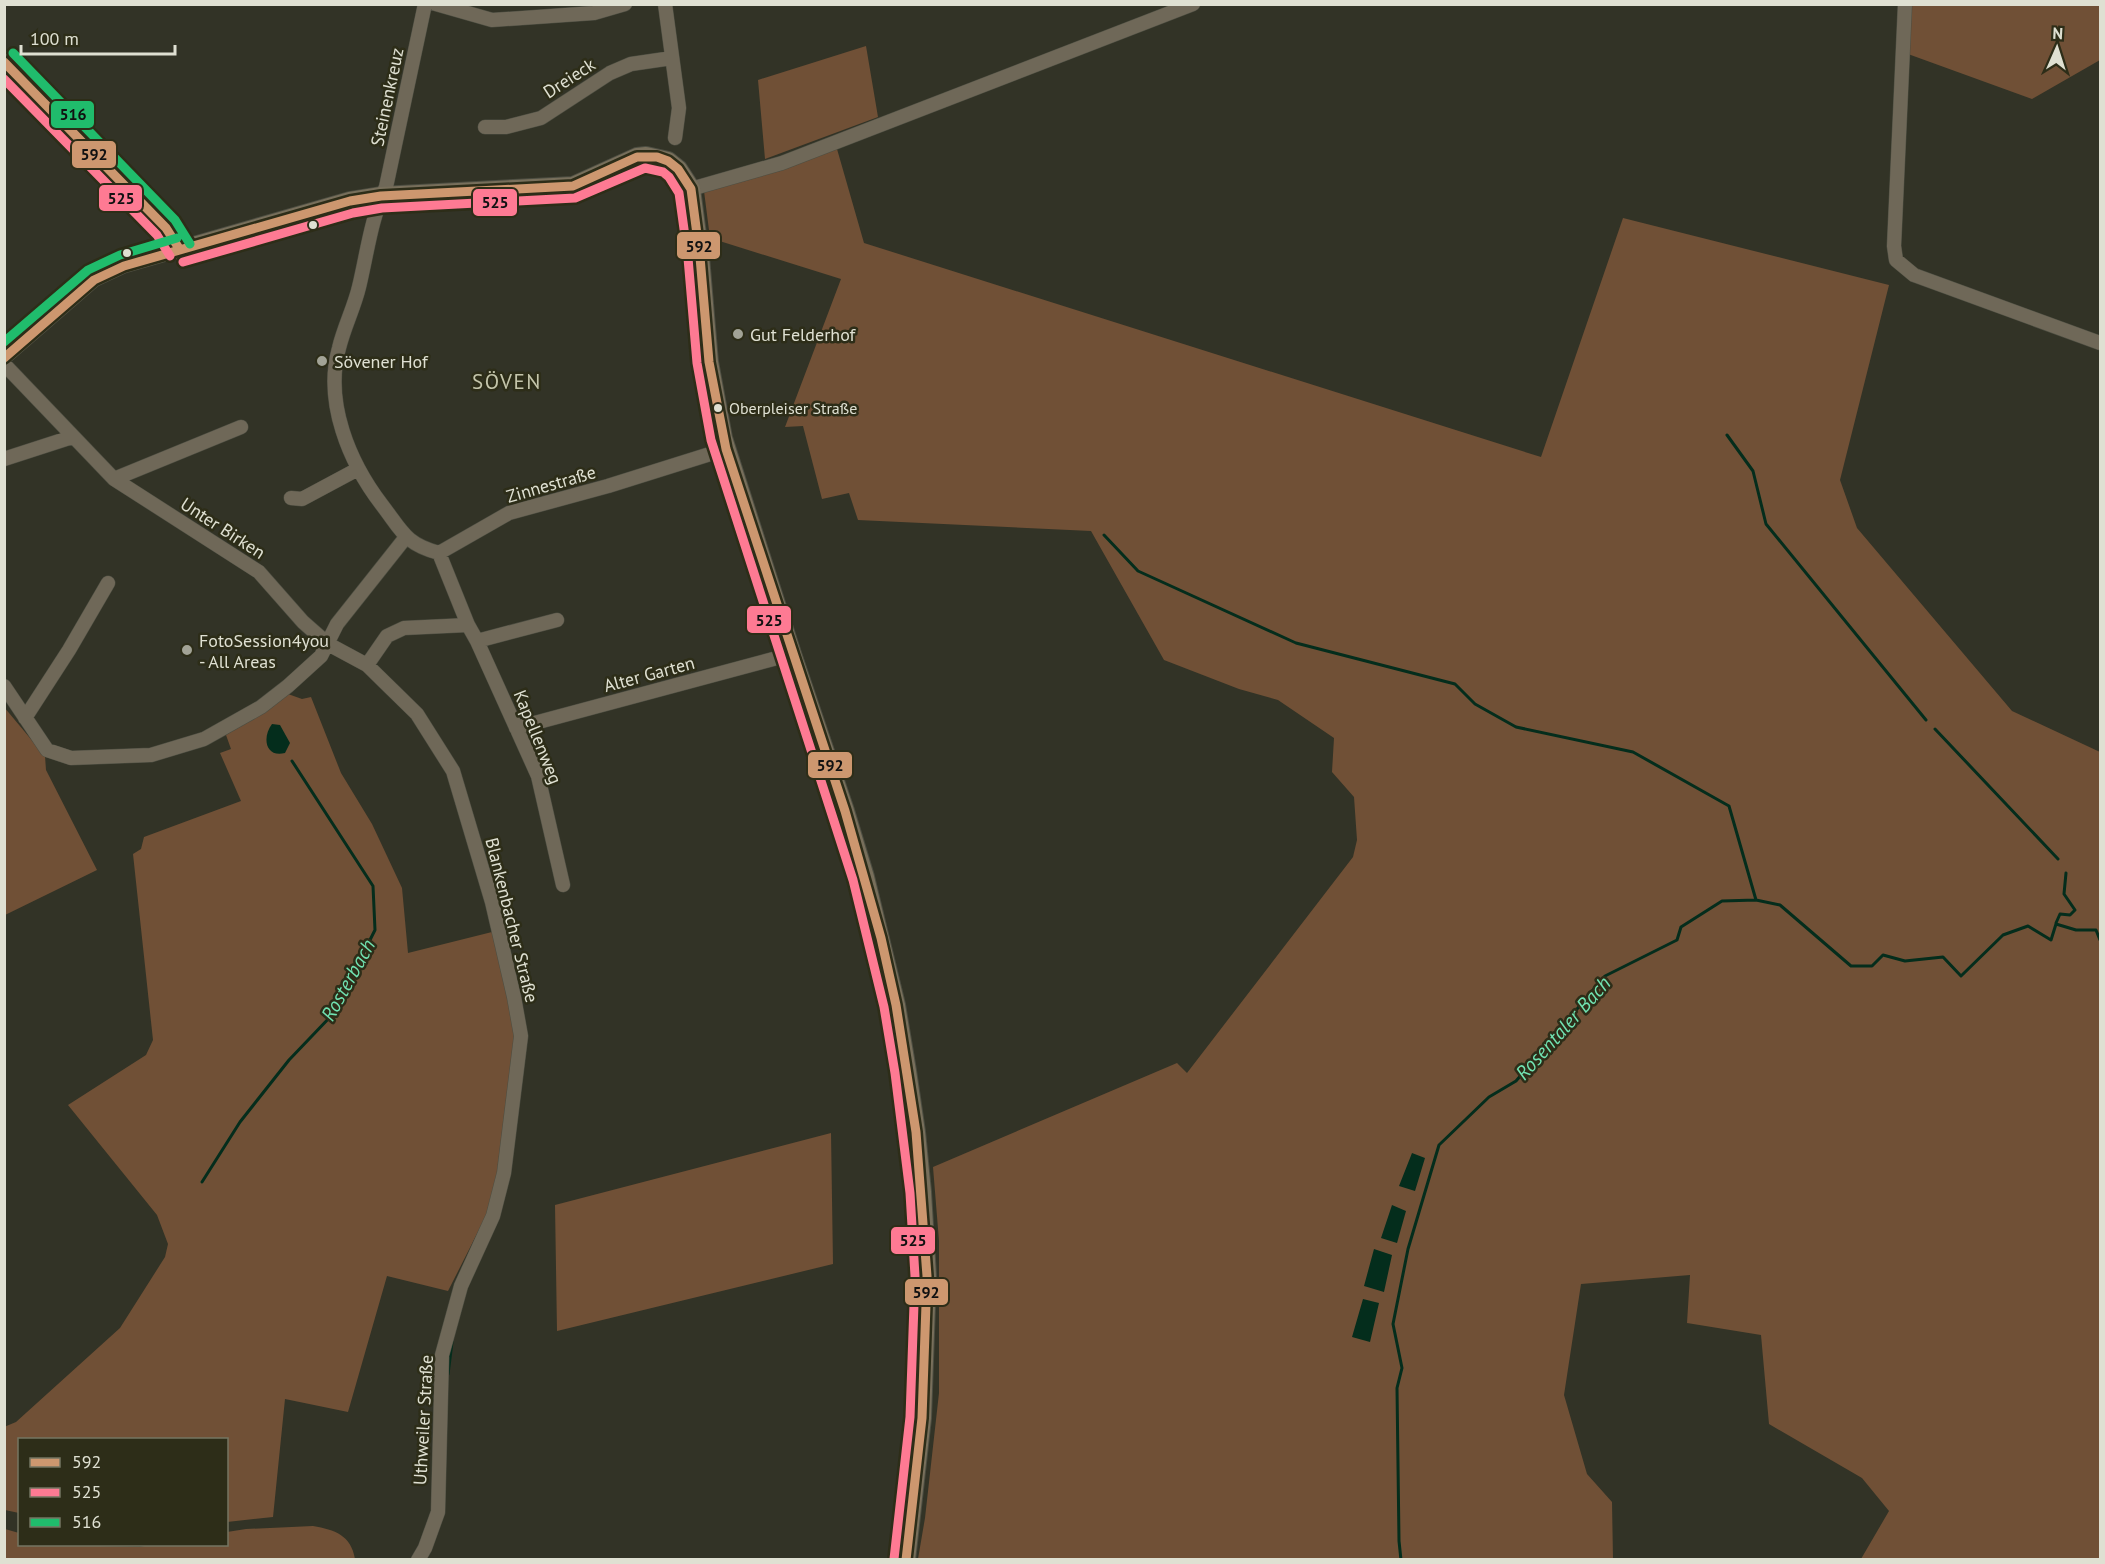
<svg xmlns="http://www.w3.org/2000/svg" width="2105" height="1564" font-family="'PT Sans',sans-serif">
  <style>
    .green { fill: #705036 }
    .water { fill: #042d1c }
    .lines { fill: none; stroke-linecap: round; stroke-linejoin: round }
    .stream { stroke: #042d1c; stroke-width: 3 }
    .minor-casing { stroke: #4d4e42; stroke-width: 15 }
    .major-casing { stroke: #4d4e42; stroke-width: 20 }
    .minor { stroke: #6f6858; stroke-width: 14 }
    .major { stroke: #786f5b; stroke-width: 18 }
    .bus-1-casing { stroke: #2d2d18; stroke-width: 14 }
    .bus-2-casing { stroke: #2d2d18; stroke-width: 14 }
    .bus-3-casing { stroke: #2d2d18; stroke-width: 14 }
    .bus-1 { stroke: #cd976f; stroke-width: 9 }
    .bus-2 { stroke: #fe7a93; stroke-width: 9 }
    .bus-3 { stroke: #20bc6c; stroke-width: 9 }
    .bus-dot { fill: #dfe0d2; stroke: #2d2d18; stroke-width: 2 }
    .poi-dot { fill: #a2a396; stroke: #2d2d18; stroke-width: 2 }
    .labels { text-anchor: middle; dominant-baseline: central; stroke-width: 5; stroke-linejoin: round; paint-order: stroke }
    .bus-label { font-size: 16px; fill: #dfe0d2; stroke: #2d2d18; text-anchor: start }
    .street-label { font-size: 18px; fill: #dfe0d2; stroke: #2d2d18 }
    .poi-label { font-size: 18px; fill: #dfe0d2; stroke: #2d2d18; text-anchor: start }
    .water-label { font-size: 20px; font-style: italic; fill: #71e2b1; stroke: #2d2d18 }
    .quarter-label { font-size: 21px; letter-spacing: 1.5px; fill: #c4c5ab; stroke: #2d2d18 }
    .line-badge { stroke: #2d2d18; stroke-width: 2 }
    .pale-badge-label { font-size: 16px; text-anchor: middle; font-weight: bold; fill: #111 }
  </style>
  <rect width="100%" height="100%" fill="#323326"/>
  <path class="green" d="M 1910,5 L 2100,5 L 2100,60 L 2032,99 L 1908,54 Z
    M 866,46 L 878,117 L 765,159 L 758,80 Z
    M 837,149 L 864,243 L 1541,457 L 1623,218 L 1889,285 L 1840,480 L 1857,528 L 2012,711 L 2100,752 L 2100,1559 L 1861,1559 L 1889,1511 L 1862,1478 L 1769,1424 L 1761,1335 L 1687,1323 L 1690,1275 L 1581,1284 L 1564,1395 L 1587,1474 L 1612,1502 L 1613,1559 L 918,1559 L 925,1518 L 939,1393 L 939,1241 L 933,1167 L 1177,1063 L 1187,1073 L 1353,857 L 1357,840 L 1354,797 L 1332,772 L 1334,738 L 1278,700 L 1239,689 L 1164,660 L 1091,531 L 858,520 L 849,493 L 822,499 L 803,426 L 785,427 L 841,279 L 710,238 L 704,191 Z
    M 288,694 L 302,699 L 311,697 L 341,773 L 372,824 L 402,888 L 408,953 L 492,932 L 511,1000 L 515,1040 L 499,1177 L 485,1218 L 448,1291 L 387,1276 L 348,1412 L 285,1399 L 273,1517 L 227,1522 L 226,1440 L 20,1440 L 19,1513 L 5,1510 L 4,1427 L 16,1422 L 120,1328 L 165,1257 L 168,1244 L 157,1215 L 68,1105 L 146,1055 L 153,1040 L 133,854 L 141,849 L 144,837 L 241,801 L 220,753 L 231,749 L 226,735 Z
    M 4,707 L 45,756 L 46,770 L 97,870 L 5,915 Z
    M 831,1133 L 833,1264 L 557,1331 L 555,1205 Z
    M 313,1526 C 335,1530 351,1535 355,1559 L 5,1559 L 5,1529 L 19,1533 L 20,1544 L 140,1547 L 154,1544 L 226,1544 L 227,1532 L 246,1529 Z"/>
  <path class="water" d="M 272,724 L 280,725 L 290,743 L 285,753 C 265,758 262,737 272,724 Z
    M 1412,1153 L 1425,1158 L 1415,1191 L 1399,1186 Z
    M 1392,1205 L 1406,1211 L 1397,1243 L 1381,1238 Z
    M 1374,1249 L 1392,1255 L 1384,1292 L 1364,1286 Z
    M 1363,1299 L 1379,1303 L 1370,1342 L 1352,1337 Z"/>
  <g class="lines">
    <path class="stream" d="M 1727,435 L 1753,471 L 1766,524 L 1926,720
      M 1104,535 L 1138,571 L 1296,643 L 1455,684 L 1475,704 L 1516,727 L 1633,752 L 1729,806 L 1756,900
      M 1935,729 L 2058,859
      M 2056,923 L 2060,914 L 2070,915 L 2075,910 L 2064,894 L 2066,873
      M 202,1182 L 240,1122 L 289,1060 L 332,1015 L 375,930 L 373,886 L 292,761
      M 448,1374 L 452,1342
      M 1401,1560 L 1399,1541 L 1397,1388 L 1402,1368 L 1393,1324 L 1408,1249 L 1439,1145 L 1489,1097 L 1516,1081 L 1605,976 L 1677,940 L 1681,927 L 1722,901 L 1756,900 L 1780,905 L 1851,966 L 1872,966 L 1883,955 L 1905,961 L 1943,957 L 1961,976 L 2003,935 L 2028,926 L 2051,940 L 2056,924 L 2076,930 L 2096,930 L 2100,940"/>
    <defs>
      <path id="minor" d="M 425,4 L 386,187 C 371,218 367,254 359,287 C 354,308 344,327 339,348 C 324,402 349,462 382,505 C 402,531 405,544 439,553 L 509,513 L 608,486 L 726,449
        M 436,4 L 492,20 L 594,13 L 625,4
        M 665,4 L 679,108 L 675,138
        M 1905,4 L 1894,246 L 1896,260 L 1914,275 L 2100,343
        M 485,127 L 506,127 L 541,118 L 610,73 L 631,64 L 672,58
        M 691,189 L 782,163 L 1193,4
        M 4,358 L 94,280 L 124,266 L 180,250
        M 4,364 L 114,479 L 259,572 L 303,622 L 328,644 L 367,665 L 417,714 L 453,771 L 492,902 L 514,997 L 521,1036 L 504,1173 L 493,1216 L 461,1286 L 442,1355 L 438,1512 L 425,1548 L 418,1560
        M 4,459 L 72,437
        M 114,479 L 241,427
        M 291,498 L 302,499 L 358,469
        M 439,553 L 468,625 L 477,641 L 538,776 L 563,885
        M 477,641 L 557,620
        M 367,665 L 387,636 L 404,628 L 468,625
        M 4,686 L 47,750 L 71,758 L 151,755 L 204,739 L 261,707 L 288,686 L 321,656 L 337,624 L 406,537
        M 25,718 L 69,650 L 108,583
        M 516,728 L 792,654"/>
      <path id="major" d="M 4,61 L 166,228 L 180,250 L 350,201 L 381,196 L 573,186 L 637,157 L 646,156 L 668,161 L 678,169 L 691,189 L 700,257 L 709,362 L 723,438 L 792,654 L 845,811 L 865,877 L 896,1005 L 907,1071 L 916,1132 L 922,1192 L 927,1276 L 922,1418 L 906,1560"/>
    </defs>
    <use href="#minor" class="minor-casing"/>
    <use href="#major" class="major-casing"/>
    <use href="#minor" class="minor"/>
    <use href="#major" class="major"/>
    <defs>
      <path id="bus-1" d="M 4,62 L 166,228 L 180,250
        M 4,358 L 94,280 L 124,266 L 350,201 L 381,196 L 573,186 L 637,157 L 657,157 L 668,161 L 678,169 L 691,189 L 700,257 L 709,362 L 726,449 L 845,811 L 881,938 L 896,1005 L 916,1132 L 927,1276 L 922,1418 L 906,1560"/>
      <path id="bus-2" d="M 4,79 L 157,235 L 170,256
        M 183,262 L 353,213 L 382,208 L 575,198 L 645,168 L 663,172 L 669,177 L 679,193 L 688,258 L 697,363 L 711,440 L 853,880 L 884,1007 L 895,1073 L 910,1193 L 915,1276 L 910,1417 L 894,1559"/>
      <path id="bus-3" d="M 13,53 L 175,220 L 190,244
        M 4,342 L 88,270 L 120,255 L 177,238"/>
    </defs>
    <use href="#bus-1" class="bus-1-casing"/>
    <use href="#bus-2" class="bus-2-casing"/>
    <use href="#bus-3" class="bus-3-casing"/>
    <use href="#bus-1" class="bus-1"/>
    <use href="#bus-2" class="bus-2"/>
    <use href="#bus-3" class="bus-3"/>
  </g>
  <g class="bus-dot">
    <circle cx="313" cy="225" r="5"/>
    <circle cx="127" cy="253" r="5"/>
    <circle cx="718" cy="408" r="5"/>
  </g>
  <g class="poi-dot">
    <circle cx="738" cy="334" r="6"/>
    <circle cx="322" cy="361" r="6"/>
    <circle cx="187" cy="650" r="6"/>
  </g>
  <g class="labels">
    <g class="bus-label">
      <text x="729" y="408">Oberpleiser Straße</text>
    </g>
    <g class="street-label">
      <text transform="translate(569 78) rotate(-33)">Dreieck</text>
      <text transform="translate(387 97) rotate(-78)">Steinenkreuz</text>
      <text transform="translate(551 484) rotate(-16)">Zinnestraße</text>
      <text transform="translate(223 528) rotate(33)">Unter Birken</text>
      <text transform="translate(649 674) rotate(-15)">Alter Garten</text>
      <text transform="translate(538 737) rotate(68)">Kapellenweg</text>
      <text transform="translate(512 920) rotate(76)">Blankenbacher Straße</text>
      <text transform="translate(423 1420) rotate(-87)">Uthweiler Straße</text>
    </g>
    <g class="poi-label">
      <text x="750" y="334">Gut Felderhof</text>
      <text x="334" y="361">Sövener Hof</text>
      <text x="199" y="640">FotoSession4you<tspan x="199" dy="21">- All Areas</tspan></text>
    </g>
    <g class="water-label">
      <text transform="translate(348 980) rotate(-61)">Rosterbach</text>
      <text transform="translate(1563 1028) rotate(-48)">Rosentaler Bach</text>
    </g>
    <g class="quarter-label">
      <text x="507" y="381">SÖVEN</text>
    </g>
  </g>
  <g class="line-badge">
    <rect x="50" y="100" width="45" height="29" rx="6" fill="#20bc6c"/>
    <rect x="71" y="140" width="46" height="29" rx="6" fill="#cd976f"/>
    <rect x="98" y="184" width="45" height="28" rx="6" fill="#fe7a93"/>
    <rect x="472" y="188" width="46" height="29" rx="6" fill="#fe7a93"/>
    <rect x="676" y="231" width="45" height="29" rx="6" fill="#cd976f"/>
    <rect x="746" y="605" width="46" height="29" rx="6" fill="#fe7a93"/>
    <rect x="807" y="751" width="46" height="28" rx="6" fill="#cd976f"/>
    <rect x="890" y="1226" width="46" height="29" rx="6" fill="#fe7a93"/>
    <rect x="904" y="1278" width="45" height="28" rx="6" fill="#cd976f"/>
  </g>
  <g class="pale-badge-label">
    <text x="73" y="120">516</text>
    <text x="94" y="160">592</text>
    <text x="121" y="204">525</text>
    <text x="495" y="208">525</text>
    <text x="699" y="252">592</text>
    <text x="769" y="626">525</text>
    <text x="830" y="771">592</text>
    <text x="913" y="1246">525</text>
    <text x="926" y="1298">592</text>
  </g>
  <rect width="2105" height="1564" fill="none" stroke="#dfe0d2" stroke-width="12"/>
  <rect x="18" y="1438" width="210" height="108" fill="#2d2d18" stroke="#747562" stroke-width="1.5"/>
  <rect x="30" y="1458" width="30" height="9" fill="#cd976f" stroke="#747562" stroke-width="1.5"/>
  <text x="72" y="1468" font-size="18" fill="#dfe0d2">592</text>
  <rect x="30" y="1488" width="30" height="9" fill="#fe7a93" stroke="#747562" stroke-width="1.5"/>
  <text x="72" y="1498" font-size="18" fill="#dfe0d2">525</text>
  <rect x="30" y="1518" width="30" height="9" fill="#20bc6c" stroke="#747562" stroke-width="1.5"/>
  <text x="72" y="1528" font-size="18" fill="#dfe0d2">516</text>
  <g transform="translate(2057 48) rotate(3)" stroke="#2d2d18" stroke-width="4.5" paint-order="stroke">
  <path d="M0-4.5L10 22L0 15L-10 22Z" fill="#dfe0d2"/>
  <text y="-9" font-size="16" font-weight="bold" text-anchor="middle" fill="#dfe0d2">N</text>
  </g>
  <path d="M21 45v9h154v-9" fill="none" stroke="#dfe0d2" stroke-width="3"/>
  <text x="30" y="45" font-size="18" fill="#dfe0d2" stroke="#2d2d18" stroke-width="4.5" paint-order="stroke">100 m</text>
</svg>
